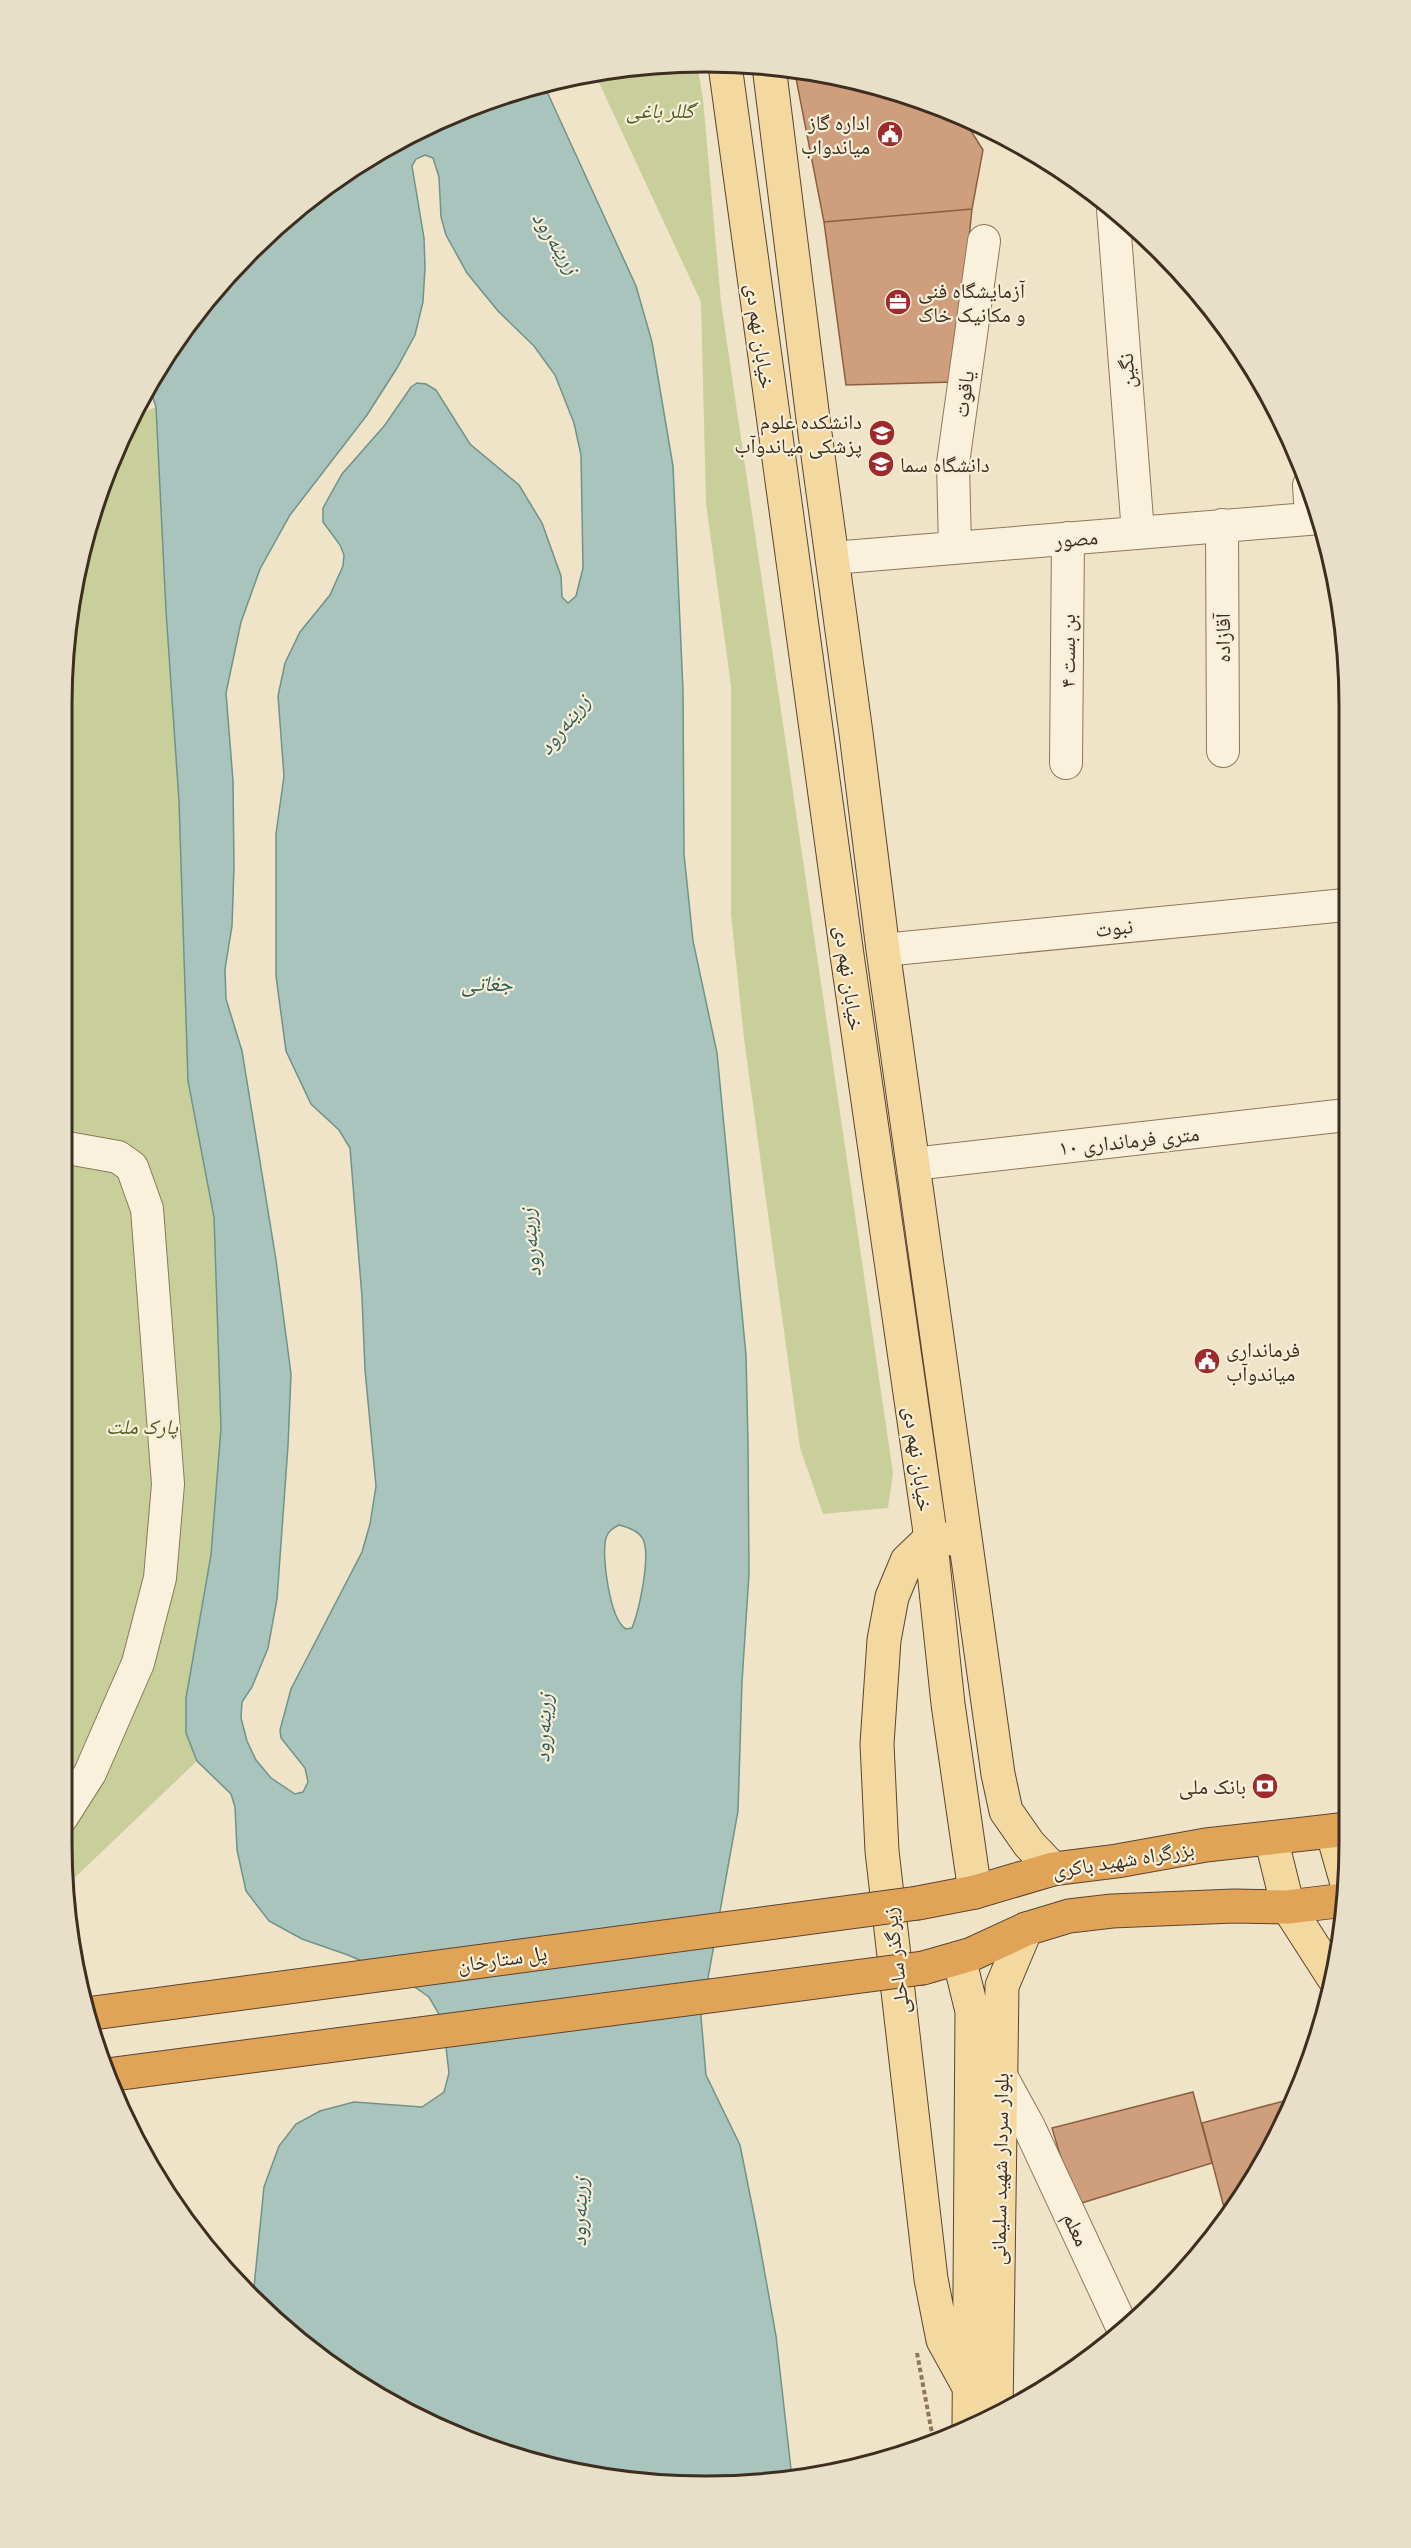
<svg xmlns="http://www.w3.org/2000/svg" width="1411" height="2548" font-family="'IBM Plex Serif','Noto Naskh Arabic',serif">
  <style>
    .green { fill: #c9cf9b }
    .water { fill: #a9c4bc; stroke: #6f938a; stroke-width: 1.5; fill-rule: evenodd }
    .building { fill: #cf9f7d; stroke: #8d5f41; stroke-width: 1.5 }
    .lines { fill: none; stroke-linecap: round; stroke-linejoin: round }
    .minor-casing { stroke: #8d765c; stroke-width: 34 }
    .major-casing { stroke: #5b4430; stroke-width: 35 }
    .highway-casing { stroke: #5b4430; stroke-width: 35 }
    .path { stroke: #8d765c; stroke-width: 4; stroke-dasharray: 4.5 3; stroke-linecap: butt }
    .minor { stroke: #faf1dc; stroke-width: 32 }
    .major { stroke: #f3d9a0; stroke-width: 33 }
    .highway { stroke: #e0a458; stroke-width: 33 }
    .highway-bridge-casing { stroke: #5b4430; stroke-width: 35; stroke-linecap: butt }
    .highway-bridge { stroke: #e0a458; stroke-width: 33 }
    .labels { text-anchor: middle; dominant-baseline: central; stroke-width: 4.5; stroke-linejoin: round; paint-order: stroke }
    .park-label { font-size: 21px; font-style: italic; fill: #4d5a26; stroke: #f7eed8 }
    .poi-label { font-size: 21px; fill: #3d2e20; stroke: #f7eed8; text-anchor: end }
    .street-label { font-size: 21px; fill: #3d2e20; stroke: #f7eed8 }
    .water-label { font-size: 22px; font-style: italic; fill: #2f5d5a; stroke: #f7eed8 }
    .rim { fill: none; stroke: #3d2e20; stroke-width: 3 }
  </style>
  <rect width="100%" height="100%" fill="#f0e4c8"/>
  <path class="green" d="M 663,63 L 697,64 L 703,99 L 721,302 L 893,1473 L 888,1508 L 823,1514 L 800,1448 L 744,1039 L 731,914 L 731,686 L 706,503 L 701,302 L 595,74 Z
    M 156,407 L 166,611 L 179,801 L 188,1081 L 214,1217 L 221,1428 L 211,1555 L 186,1733 L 197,1761 L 66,1886 L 62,1842 L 63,664 L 84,538 L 134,416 Z"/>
  <path class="water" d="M 543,83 L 636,286 L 652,342 L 673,466 L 683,690 L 684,854 L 693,941 L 717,1053 L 746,1355 L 748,1443 L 749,1574 L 742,1682 L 738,1811 L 701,2017 L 706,2075 L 740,2145 L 758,2235 L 776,2336 L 792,2478 L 748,2485 L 663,2485 L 539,2465 L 459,2437 L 348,2378 L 281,2326 L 253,2297 L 264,2187 L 279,2146 L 296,2124 L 320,2111 L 354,2102 L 422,2107 L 444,2092 L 449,2073 L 443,2021 L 429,1997 L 403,1979 L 348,1955 L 302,1939 L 269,1921 L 246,1891 L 237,1850 L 235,1807 L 231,1794 L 197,1761 L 186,1733 L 186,1698 L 211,1555 L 221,1428 L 214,1217 L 188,1081 L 179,801 L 166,611 L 156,407 L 148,383 L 221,281 L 313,195 L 420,128 ZM 425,155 L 433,158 L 439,177 L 441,217 L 446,235 L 467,273 L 498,311 L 534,346 L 555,375 L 574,423 L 581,455 L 583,568 L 576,596 L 568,603 L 562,597 L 561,576 L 542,523 L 519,485 L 470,444 L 436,390 L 426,384 L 417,383 L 411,387 L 385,425 L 342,474 L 323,508 L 323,522 L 340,545 L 344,555 L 343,566 L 330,595 L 300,632 L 285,663 L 278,696 L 284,776 L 276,834 L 276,976 L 286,1051 L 311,1104 L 339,1130 L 350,1148 L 362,1297 L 365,1370 L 376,1486 L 370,1524 L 362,1552 L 291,1689 L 280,1730 L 281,1738 L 305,1768 L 308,1782 L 303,1792 L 295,1794 L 271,1778 L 256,1760 L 247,1741 L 241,1718 L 242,1702 L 252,1687 L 268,1648 L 277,1599 L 288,1446 L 291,1374 L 276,1260 L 242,1051 L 226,999 L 225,969 L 232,926 L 234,867 L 233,781 L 226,693 L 241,622 L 260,569 L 290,515 L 367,415 L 397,368 L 415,335 L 423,302 L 425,268 L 424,238 L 412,166 L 416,159 ZM 619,1525 C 628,1527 638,1530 643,1539 C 651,1557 639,1611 632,1628 L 626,1629 C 610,1620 601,1556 606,1538 C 608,1531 613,1528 619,1525 Z"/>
  <path class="building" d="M 794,68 L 912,96 L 963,118 L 983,150 L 972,209 L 824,222 Z
    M 972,209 L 954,382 L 846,385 L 824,222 Z
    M 1193,2092 L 1212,2163 L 1075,2205 L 1052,2128 Z
    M 1291,2099 L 1263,2164 L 1227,2219 L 1202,2123 Z"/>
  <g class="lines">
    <defs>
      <path id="minor" d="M 1113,209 L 1138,533
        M 1309,485 L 1311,518
        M 1222,525 L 1223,751
        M 955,548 L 953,463 L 984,241
        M 832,558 L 1320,518
        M 1066,763 L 1068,538
        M 883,950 L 1345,905
        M 913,1164 L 1346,1115
        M 62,1817 L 90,1773 L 138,1663 L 160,1578 L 168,1484 L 147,1209 L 132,1167 L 118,1157 L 62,1147
        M 1000,2074 L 1029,2127 L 1124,2331"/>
      <path id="major" d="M 725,65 L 847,955 L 929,1525 L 948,1704 L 975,1892
        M 769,66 L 813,419 L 856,733 L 883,950 L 998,1774 L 1006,1811 L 1029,1844 L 1053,1869
        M 947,1539 L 930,1539 L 907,1561 L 892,1597 L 884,1640 L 877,1744 L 882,1851 L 931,2279 L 943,2340 L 969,2387
        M 1332,1831 L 1348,1887
        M 1271,1838 L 1288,1907 L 1333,1977
        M 959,1958 L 972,2011 L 969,2428
        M 996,2414 L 1002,1986 L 1026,1929"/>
      <path id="highway" d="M 918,1903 L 975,1892 L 1053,1869 L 1117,1861 L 1206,1845 L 1348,1829
        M 923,1968 L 972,1954 L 1026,1929 L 1069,1916 L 1112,1911 L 1234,1906 L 1288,1907 L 1345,1900"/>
    </defs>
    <use href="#minor" class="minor-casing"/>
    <use href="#major" class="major-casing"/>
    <use href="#highway" class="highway-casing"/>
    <path class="path" d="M 917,2353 L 934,2444"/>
    <use href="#minor" class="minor"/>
    <use href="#major" class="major"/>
    <use href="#highway" class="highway"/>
    <defs>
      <path id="highway-bridge" d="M 86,2014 L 918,1903
        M 107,2075 L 923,1968"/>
    </defs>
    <use href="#highway-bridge" class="highway-bridge-casing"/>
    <use href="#highway-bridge" class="highway-bridge"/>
  </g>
  <defs>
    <symbol id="civic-disc" viewBox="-11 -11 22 22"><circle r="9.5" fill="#9e2a2b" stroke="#f7eed8"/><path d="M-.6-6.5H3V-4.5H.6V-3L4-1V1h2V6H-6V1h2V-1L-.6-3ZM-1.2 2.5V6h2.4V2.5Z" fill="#fff"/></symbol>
    <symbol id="office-disc" viewBox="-11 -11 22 22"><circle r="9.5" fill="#9e2a2b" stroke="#f7eed8"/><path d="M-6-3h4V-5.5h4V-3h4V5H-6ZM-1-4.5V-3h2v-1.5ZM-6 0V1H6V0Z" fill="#fff"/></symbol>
    <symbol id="university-disc" viewBox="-11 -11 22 22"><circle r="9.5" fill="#9e2a2b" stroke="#f7eed8"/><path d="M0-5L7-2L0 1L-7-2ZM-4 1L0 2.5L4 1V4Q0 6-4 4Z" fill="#fff"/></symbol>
    <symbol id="bank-disc" viewBox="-11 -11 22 22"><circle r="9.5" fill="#9e2a2b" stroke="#f7eed8"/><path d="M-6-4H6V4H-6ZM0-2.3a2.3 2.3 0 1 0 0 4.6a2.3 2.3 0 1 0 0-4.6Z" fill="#fff"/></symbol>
  </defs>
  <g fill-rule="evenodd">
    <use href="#civic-disc" x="875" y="119" width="30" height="30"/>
    <use href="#office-disc" x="883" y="287" width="30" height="30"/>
    <use href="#university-disc" x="867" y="418" width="30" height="30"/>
    <use href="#university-disc" x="866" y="449" width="30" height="30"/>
    <use href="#civic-disc" x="1192" y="1346" width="30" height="30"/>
    <use href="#bank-disc" x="1250" y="1771" width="30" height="30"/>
  </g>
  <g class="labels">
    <g class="park-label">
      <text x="660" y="110">گللر باغی</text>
      <text x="142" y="1426">پارک ملت</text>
    </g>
    <g class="poi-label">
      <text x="870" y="122">اداره گاز<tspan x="870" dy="24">میاندواب</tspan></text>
      <text x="918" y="290" text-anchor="start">آزمایشگاه فنی<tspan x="918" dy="24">و مکانیک خاک</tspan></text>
      <text x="862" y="421">دانشکده علوم<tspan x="862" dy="24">پزشکی میاندوآب</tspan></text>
      <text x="900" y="464" text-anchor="start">دانشگاه سما</text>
      <text x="1226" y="1349" text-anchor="start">فرمانداری<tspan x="1226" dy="24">میاندوآب</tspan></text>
      <text x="1246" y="1786">بانک ملی</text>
    </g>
    <g class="street-label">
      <text transform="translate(761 336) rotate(82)">خیابان نهم دی</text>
      <text transform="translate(1126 371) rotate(-94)">نگین</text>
      <text transform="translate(963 394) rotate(-82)">یاقوت</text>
      <text transform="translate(1076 538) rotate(-5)">مصور</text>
      <text transform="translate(1222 638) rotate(-90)">آقازاده</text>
      <text transform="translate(1067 651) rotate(-90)">بن بست ۴</text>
      <text transform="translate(1114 927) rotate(-6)">نبوت</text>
      <text transform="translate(850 978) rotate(82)">خیابان نهم دی</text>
      <text transform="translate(1129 1140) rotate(-6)">۱۰ متری فرمانداری</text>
      <text transform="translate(919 1459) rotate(82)">خیابان نهم دی</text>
      <text transform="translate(1123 1859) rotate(-9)">بزرگراه شهید باکری</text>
      <text transform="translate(502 1958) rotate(-8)">پل ستارخان</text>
      <text transform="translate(895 1961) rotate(-97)">زیرگذر ساحلی</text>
      <text transform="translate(999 2169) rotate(-89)">بلوار سردار شهید سلیمانی</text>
      <text transform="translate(1077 2229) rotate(65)">معلم</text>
    </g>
    <g class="water-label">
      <text transform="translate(557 242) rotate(58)">زرینه‌رود</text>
      <text transform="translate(563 724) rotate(-52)">زرینه‌رود</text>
      <text x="487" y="982">جغاتی</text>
      <text transform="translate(529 1243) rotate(-96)">زرینه‌رود</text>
      <text transform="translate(542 1728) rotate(-88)">زرینه‌رود</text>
      <text transform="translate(578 2212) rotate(-89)">زرینه‌رود</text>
    </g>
  </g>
  <path d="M0 0H1411V2548H0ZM705 72H706A633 633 0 0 1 1339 705V1843A633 633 0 0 1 706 2476H705A633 633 0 0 1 72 1843V705A633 633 0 0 1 705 72Z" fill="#e8dfc9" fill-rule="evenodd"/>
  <path class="rim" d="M705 72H706A633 633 0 0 1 1339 705V1843A633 633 0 0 1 706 2476H705A633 633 0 0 1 72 1843V705A633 633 0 0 1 705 72Z"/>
</svg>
